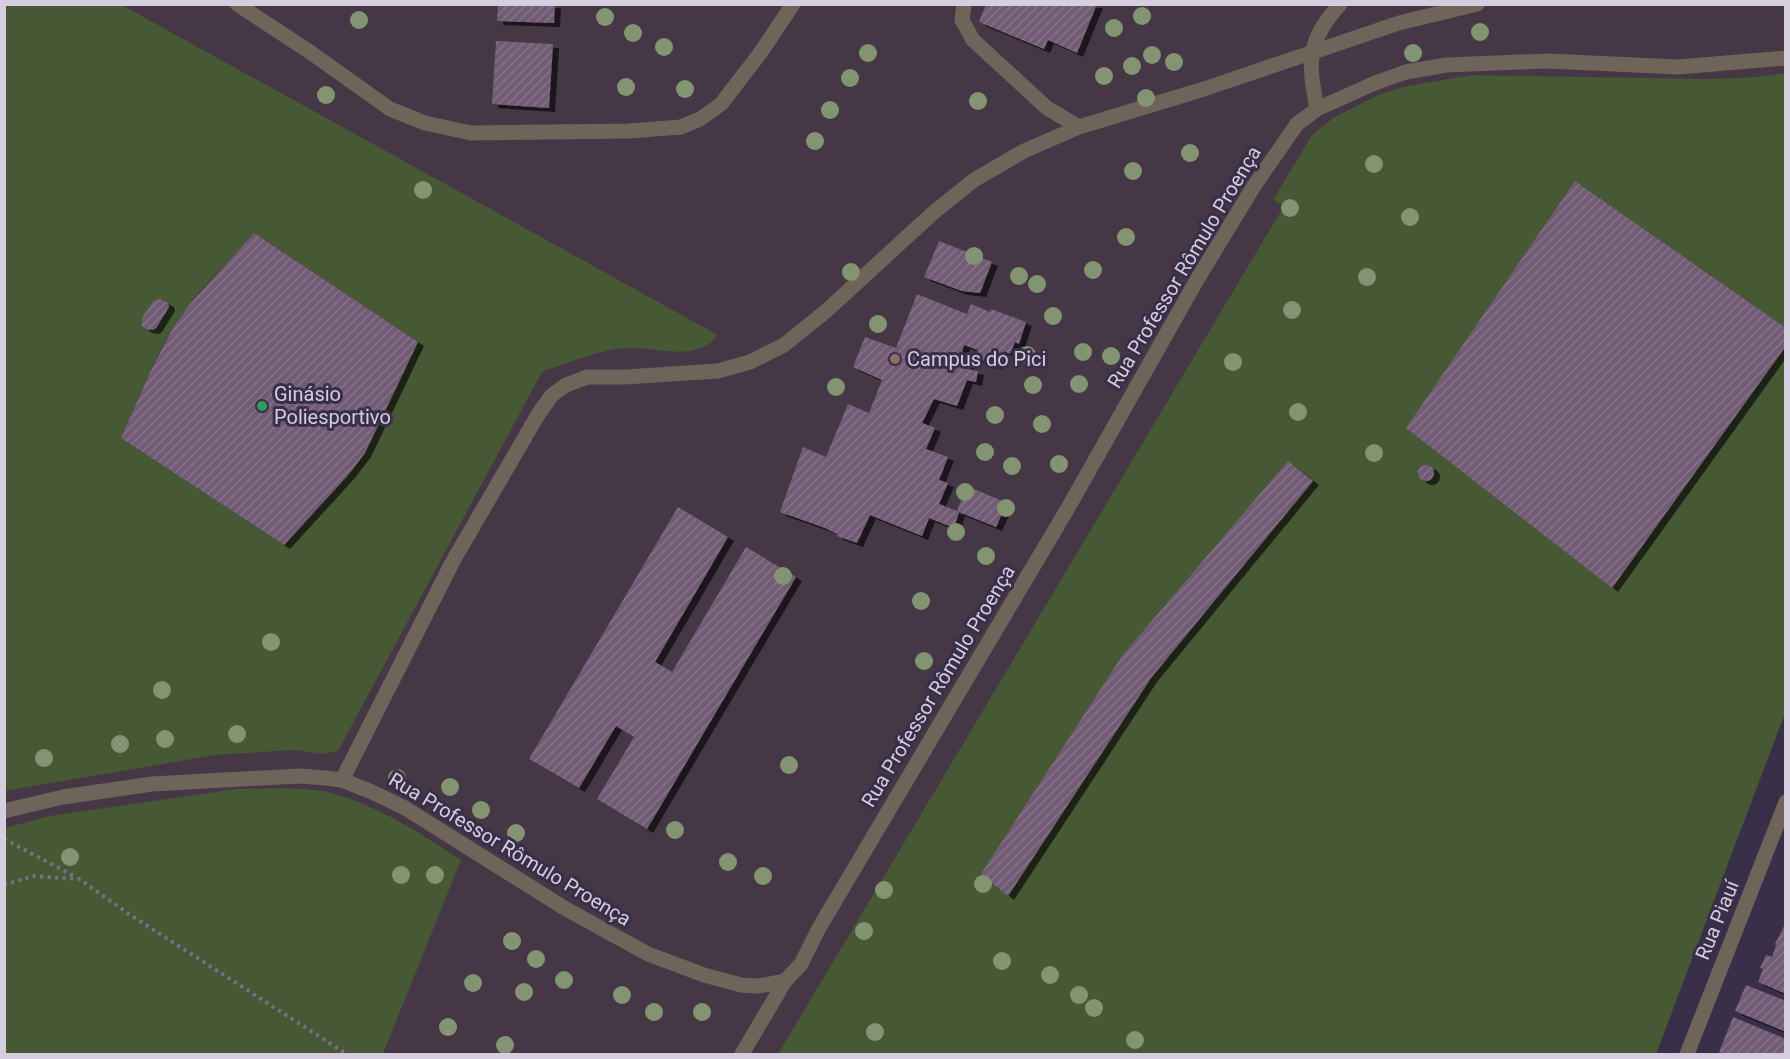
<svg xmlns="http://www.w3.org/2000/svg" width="1790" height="1059" font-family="Roboto,sans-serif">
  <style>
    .education { fill: #453745 }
    .green { fill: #465834; fill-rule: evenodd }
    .building { fill: url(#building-hatch); filter: url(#shadow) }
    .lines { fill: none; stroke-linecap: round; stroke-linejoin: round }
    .path { stroke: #797087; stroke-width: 4; stroke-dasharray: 3 4.5; stroke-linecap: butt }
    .service { stroke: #6e6459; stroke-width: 15 }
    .minor { stroke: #6e6459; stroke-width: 15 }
    .tree { fill: #829471 }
    .education-dot { fill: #8d6e63; stroke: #392f49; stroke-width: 2 }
    .leisure-dot { fill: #2e9e5b; stroke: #392f49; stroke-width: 2 }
    .labels { text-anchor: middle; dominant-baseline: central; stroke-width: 6; stroke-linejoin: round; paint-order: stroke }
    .street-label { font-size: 20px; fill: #d4cedf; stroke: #392f49 }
    .poi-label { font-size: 20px; fill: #d4cedf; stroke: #392f49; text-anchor: start }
  </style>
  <defs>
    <pattern id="building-hatch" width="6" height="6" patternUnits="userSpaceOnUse" patternTransform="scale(1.5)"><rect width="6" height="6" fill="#725c75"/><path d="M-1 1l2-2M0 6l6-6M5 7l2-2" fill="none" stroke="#857288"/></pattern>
    <filter id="shadow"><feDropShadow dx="6" dy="4" stdDeviation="0" flood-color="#0009"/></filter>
  </defs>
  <rect width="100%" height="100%" fill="#392f49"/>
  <path class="education" d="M 5,5 L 1785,5 L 1785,713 L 1656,1054 L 5,1054 Z"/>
  <path class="green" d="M 5,5 L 122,5 L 718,335 C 695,366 648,343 617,349 C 591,353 567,363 542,372 L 338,751 L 324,754 L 294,750 L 215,755 L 5,791 ZM 254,233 L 418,342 L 365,453 L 349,474 L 284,545 L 121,438 C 138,400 153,359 175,325 C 197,291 227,263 254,233 Z
    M 1785,73 L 1785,713 L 1656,1054 L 778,1054 L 1284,206 L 1273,200 L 1312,135 L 1333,118 L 1376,96 L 1403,87 L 1471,75 L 1712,79 L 1757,77 Z
    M 284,788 C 301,789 319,789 335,794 C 381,807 421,834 461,860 L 383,1054 L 5,1054 L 5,828 L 49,816 L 236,789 Z"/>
  <path class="building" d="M 498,4 L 555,4 L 554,23 L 497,21 Z
    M 986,4 L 1097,4 L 1077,53 L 1048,40 L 1044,49 L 979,22 Z
    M 496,41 L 553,44 L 549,108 L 492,104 Z
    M 1575,181 L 1786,328 L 1786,346 L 1612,588 L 1406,428 Z
    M 254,233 L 418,342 L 365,453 L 349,474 L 284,545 L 121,438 L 150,372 L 174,326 L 190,304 Z
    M 939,241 L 992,262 L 980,293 L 962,291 L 924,277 Z
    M 917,294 L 967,314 L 971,304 L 990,312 L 991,309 L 1026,322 L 1019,344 L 1015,342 L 1010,354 L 1004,351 L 997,366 L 974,357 L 978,350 L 964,345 L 960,359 L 969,364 L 967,369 L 978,371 L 976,382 L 967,380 L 957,406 L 934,399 L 922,423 L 935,428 L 926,449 L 948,457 L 939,480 L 948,483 L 939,504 L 957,511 L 967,486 L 1007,503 L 996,527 L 959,512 L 954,528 L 929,518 L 922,536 L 870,515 L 857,543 L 837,536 L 837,534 L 825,528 L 780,512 L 803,447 L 826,457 L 848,404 L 869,413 L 882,380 L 853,367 L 865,337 L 896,348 Z
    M 160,299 L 168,303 L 169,307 L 156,328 L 153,330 L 146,329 L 142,326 L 142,318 L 154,300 Z
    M 1288,461 L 1313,481 L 1151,678 L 1008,896 L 981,874 L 1122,656 Z
    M1418 473a8 8 0 1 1 16 0a8 8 0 1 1-16 0Z
    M 678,507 L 728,537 L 655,662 L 672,672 L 746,547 L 796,577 L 647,829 L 597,799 L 634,737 L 616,726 L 579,788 L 529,759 Z
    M 1784,926 L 1786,927 L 1786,994 L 1758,982 L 1763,969 L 1760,968 L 1766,955 L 1772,957 L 1776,945 L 1775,944 Z
    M 1746,985 L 1786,1001 L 1786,1032 L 1735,1011 Z
    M 1733,1017 L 1786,1039 L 1786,1054 L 1725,1054 L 1719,1052 Z"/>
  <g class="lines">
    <path class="path" d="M 4,839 L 76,877
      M 4,885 L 33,876 L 79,879 L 129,914 L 345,1053"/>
    <path class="service" d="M 237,4 L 310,52 L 390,109 L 425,123 L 471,133 L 629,131 L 681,127 L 700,119 L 721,104 L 761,52 L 793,4
      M 964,4 L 962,20 L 973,40 L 1047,108 L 1079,127
      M 1317,109 C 1308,61 1306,43 1340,4
      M 342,780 L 453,561 L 539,413 L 552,395 L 566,385 L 587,377 L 625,377 L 718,371 L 750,362 L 784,345 L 825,312 L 933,213 L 974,180 L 1024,151 L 1079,127 L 1204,89 L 1399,23 L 1477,4
      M 742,1054 L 785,981"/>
    <path class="minor" d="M 4,811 L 63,797 L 152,784 L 299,776 L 326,778 L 342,780 L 372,792 L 405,808 L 566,909 L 648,954 L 704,975 L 741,985 L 758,986 L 785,981 L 801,964 L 819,928 L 1068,508 L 1198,278 L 1254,186 L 1297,124 L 1317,109 L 1375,83 L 1406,72 L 1446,65 L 1548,61 L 1678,67 L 1786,58
      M 1687,1054 L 1786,802"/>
  </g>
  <g class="tree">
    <circle cx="1142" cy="16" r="9"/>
    <circle cx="605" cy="17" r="9"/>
    <circle cx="359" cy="20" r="9"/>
    <circle cx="1114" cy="28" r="9"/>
    <circle cx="1480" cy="32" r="9"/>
    <circle cx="633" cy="33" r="9"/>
    <circle cx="664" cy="47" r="9"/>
    <circle cx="868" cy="53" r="9"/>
    <circle cx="1413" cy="53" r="9"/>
    <circle cx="1152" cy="55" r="9"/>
    <circle cx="1174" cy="62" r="9"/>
    <circle cx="1132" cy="66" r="9"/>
    <circle cx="1104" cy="76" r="9"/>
    <circle cx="850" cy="78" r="9"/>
    <circle cx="626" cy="87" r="9"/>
    <circle cx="685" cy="89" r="9"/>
    <circle cx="326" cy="95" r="9"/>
    <circle cx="1146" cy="98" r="9"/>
    <circle cx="978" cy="101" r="9"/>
    <circle cx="830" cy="110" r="9"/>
    <circle cx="815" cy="141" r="9"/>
    <circle cx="1190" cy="153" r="9"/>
    <circle cx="1374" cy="164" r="9"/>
    <circle cx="1133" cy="171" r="9"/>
    <circle cx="423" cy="190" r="9"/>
    <circle cx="1290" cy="208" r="9"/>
    <circle cx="1410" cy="217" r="9"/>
    <circle cx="1126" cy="237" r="9"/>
    <circle cx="974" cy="256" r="9"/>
    <circle cx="1093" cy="270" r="9"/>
    <circle cx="851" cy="272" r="9"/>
    <circle cx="1019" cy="276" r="9"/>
    <circle cx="1367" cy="277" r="9"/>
    <circle cx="1037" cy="284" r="9"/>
    <circle cx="1292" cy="310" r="9"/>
    <circle cx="1053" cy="316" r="9"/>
    <circle cx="878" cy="324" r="9"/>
    <circle cx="1083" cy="352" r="9"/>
    <circle cx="1027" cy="355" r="9"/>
    <circle cx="1111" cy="356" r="9"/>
    <circle cx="1233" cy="362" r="9"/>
    <circle cx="1079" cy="384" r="9"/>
    <circle cx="1033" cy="385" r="9"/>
    <circle cx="836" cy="387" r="9"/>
    <circle cx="1298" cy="412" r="9"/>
    <circle cx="995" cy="415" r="9"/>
    <circle cx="1042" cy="424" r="9"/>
    <circle cx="985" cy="452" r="9"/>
    <circle cx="1374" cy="453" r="9"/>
    <circle cx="1059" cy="464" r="9"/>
    <circle cx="1012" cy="466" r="9"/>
    <circle cx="965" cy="492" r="9"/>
    <circle cx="1006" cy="508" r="9"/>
    <circle cx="956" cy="532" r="9"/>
    <circle cx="986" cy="556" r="9"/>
    <circle cx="783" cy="576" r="9"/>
    <circle cx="921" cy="601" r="9"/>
    <circle cx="271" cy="642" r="9"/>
    <circle cx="924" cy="661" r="9"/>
    <circle cx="162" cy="690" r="9"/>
    <circle cx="237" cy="734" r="9"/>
    <circle cx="165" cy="739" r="9"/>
    <circle cx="120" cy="744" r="9"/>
    <circle cx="44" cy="758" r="9"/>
    <circle cx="789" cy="765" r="9"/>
    <circle cx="397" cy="778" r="9"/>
    <circle cx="450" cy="787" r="9"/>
    <circle cx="481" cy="810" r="9"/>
    <circle cx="675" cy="830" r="9"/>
    <circle cx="516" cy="833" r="9"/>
    <circle cx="70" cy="857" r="9"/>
    <circle cx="728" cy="862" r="9"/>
    <circle cx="401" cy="875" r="9"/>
    <circle cx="435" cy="875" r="9"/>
    <circle cx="763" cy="876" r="9"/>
    <circle cx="983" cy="884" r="9"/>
    <circle cx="884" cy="890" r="9"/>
    <circle cx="864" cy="931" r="9"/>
    <circle cx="512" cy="941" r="9"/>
    <circle cx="536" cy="959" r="9"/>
    <circle cx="1002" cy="961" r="9"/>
    <circle cx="1050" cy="975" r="9"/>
    <circle cx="564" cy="980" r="9"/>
    <circle cx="473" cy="983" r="9"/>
    <circle cx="524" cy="992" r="9"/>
    <circle cx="622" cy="995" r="9"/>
    <circle cx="1079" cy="995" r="9"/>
    <circle cx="1094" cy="1008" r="9"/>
    <circle cx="654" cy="1012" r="9"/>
    <circle cx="702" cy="1012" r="9"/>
    <circle cx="448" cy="1027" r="9"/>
    <circle cx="875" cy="1032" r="9"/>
    <circle cx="1135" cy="1040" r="9"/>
    <circle cx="505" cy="1045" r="9"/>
  </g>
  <circle class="education-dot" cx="895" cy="359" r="6"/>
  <circle class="leisure-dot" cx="262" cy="406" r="6"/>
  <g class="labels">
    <g class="street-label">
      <text transform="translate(1184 267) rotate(-59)">Rua Professor Rômulo Proença</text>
      <text transform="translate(938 686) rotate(-59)">Rua Professor Rômulo Proença</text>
      <text transform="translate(510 849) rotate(31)">Rua Professor Rômulo Proença</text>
      <text transform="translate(1717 920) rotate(-68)">Rua Piauí</text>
    </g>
    <g class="poi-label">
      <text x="907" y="359">Campus do Pici</text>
      <text x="274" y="394">Ginásio<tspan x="274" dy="23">Poliesportivo</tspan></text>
    </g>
  </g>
  <rect width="1790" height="1059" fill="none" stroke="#d4cedf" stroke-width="12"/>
</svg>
